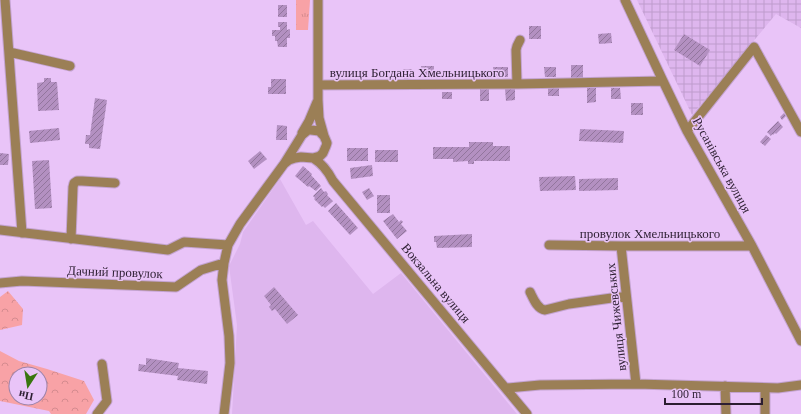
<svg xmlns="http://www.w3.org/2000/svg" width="801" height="414" font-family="'Times New Roman',serif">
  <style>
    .built { fill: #deb6ee }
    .industrial { fill: url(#industrial-grid) }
    .grass { fill: url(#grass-tufts) }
    .forest { fill: url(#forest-crowns); fill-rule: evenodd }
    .building { fill: url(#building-hatch) }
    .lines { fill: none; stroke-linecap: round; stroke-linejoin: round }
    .minor-casing { stroke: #c3a3d0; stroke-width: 11 }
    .minor { stroke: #9b7f56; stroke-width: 9 }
    .labels { text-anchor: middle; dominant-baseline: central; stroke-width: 3; stroke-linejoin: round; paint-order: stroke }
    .street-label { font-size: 13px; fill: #2c1e31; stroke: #e9c4f8 }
  </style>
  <defs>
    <pattern id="industrial-grid" width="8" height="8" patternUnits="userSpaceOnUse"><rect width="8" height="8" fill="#deb6ee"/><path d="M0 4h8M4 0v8" fill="none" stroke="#bf9ccd"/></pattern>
    <pattern id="grass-tufts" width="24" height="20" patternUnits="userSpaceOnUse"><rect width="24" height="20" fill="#f8a2a6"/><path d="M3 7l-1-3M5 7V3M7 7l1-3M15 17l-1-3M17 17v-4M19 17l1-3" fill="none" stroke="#d58b8f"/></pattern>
    <pattern id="forest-crowns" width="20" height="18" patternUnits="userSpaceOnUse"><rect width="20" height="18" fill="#f8a2a6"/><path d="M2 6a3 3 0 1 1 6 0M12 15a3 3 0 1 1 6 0" fill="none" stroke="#d58b8f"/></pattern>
    <pattern id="building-hatch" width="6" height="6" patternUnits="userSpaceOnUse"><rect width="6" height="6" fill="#b390c1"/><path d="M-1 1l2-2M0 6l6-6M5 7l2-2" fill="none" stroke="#92759d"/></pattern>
  </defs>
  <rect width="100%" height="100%" fill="#e9c4f8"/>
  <path class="built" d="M 280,179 L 306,225 L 313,221 L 373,294 L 401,273 L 517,414 L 232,414 L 237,325 L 229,266 L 240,244 L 243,232 Z"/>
  <path class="industrial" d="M 637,0 L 801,0 L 801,28 L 776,14 L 692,115 Z"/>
  <path class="grass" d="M 296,0 L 310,0 L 308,30 L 296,30 Z"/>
  <path class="forest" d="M 8,291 L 23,309 L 22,325 L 0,330 L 0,297 Z
    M 0,351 L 19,361 L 47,369 L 84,381 L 94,400 L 86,414 L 51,414 L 49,411 L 0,401 ZM 16,374 L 40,374 L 40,398 L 16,398 Z"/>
  <path class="building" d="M 278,5 L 287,5 L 287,17 L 278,17 Z
    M 278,22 L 287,22 L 287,30 L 290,29 L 290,38 L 287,38 L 287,47 L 278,47 L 277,41 L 275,41 L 275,36 L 272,36 L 272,30 L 280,30 L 280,27 L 278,27 Z
    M 529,26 L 541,26 L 541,39 L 529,39 Z
    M 611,33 L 612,43 L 599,44 L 598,34 Z
    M 684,34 L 710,50 L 700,66 L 674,50 Z
    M 571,65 L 583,65 L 583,78 L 571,78 Z
    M 421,66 L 434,66 L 434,78 L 421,78 Z
    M 493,67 L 508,67 L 508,77 L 494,77 Z
    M 544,67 L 556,67 L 556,77 L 545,77 Z
    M 403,69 L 412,69 L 412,78 L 404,79 Z
    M 44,78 L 51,78 L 51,82 L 57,82 L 59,110 L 38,111 L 37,83 L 44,82 Z
    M 271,79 L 286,79 L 286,94 L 268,94 L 268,87 L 271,87 Z
    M 480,88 L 489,88 L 489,101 L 480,101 Z
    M 548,88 L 559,88 L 559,96 L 548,96 Z
    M 587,88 L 596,88 L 596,102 L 587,103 Z
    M 611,88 L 620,88 L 621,99 L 611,99 Z
    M 505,89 L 515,89 L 515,100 L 506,101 Z
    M 442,92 L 452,92 L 452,99 L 442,99 Z
    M 95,98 L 107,100 L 100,149 L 89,148 L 89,144 L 85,144 L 86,135 L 90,135 Z
    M 631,103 L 643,103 L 643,115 L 631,115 Z
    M 784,113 L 786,116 L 782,120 L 780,117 Z
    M 778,121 L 783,127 L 776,134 L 775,133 L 773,135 L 772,134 L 771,136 L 767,132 Z
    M 277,125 L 287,126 L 287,140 L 276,140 Z
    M 59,128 L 60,140 L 30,143 L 29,131 Z
    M 580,129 L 624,131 L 623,143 L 579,141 Z
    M 766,135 L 771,139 L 765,146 L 760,142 Z
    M 469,142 L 493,142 L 493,146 L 510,146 L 510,161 L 474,161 L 474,164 L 468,164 L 468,161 L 453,162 L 453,159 L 433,159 L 433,147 L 469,147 Z
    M 347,148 L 368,148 L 368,161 L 347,161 Z
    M 375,150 L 398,150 L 398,162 L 375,162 Z
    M 260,151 L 267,159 L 254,169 L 248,161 Z
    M 0,153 L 9,154 L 8,165 L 0,165 Z
    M 49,160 L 52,208 L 35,209 L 32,161 Z
    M 372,165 L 373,176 L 351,179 L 350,168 Z
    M 303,166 L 312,174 L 311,175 L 321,186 L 316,191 L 309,186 L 308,187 L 295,176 Z
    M 575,176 L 576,190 L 540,191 L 539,177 Z
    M 618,178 L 618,190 L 579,191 L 579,179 Z
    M 321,188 L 324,192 L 326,191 L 328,194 L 327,195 L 333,201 L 325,208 L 323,206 L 322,207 L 314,199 L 315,198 L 313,196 Z
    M 369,188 L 374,196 L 367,200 L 362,192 Z
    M 377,195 L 390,195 L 390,213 L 377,213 Z
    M 336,203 L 358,228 L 350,235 L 328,211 Z
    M 393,214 L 399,222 L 401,220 L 403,222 L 401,224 L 407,231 L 397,239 L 383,221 Z
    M 472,234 L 472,247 L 437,248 L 436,242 L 434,242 L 434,236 Z
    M 274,287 L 298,315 L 287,324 L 275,309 L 272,311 L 269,307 L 271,305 L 264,296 Z
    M 146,358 L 179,363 L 178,368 L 208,371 L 207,384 L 177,380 L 178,376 L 138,371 L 139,364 L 146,365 Z"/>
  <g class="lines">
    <defs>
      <path id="minor" d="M 5,0 L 22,233
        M 318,0 L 318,100 L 319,118 L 324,136
        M 625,0 L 663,81 L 687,131 L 752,246 L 801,341
        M 9,52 L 70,66
        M 517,84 L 516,50 L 517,46 L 520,40
        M 318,85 L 517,84 L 663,81
        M 687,131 L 754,47 L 801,132
        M 302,133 L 309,121 L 317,102
        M 313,158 C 323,164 328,171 333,181 L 527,414
        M 0,230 L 168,250 L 184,242 L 228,245
        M 71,239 L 73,187 L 74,183 L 77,181 L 82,181 L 115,183
        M 549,245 L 621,246 L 752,246
        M 621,246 L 636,384
        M 0,283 L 22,281 L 176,287 L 201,270 L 224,263
        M 530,292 C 533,298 537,309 545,310 L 569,304 L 626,296
        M 725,386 L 726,414
        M 507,388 L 540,385 L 636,384 L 778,388 L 801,385
        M 765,388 L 765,414
        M 97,414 L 107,401 L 102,364
        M 224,414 L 230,363 L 229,336 L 222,280 L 224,263 L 228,245 L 240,224 L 284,164 L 302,135 L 308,130 L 311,130 L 319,131 L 324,136 L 327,143 L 326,146 L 323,153 L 320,156 L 313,158 L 301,157 L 295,158 L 289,160 L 284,164"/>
    </defs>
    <use href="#minor" class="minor-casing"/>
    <use href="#minor" class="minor"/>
  </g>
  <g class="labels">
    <g class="street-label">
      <text x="417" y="72">вулиця Богдана Хмельницького</text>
      <text transform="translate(722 165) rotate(61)">Русанівська вулиця</text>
      <text x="650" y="233">провулок Хмельницького</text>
      <text transform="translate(115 272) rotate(2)">Дачний провулок</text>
      <text transform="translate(436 283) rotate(50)">Вокзальна вулиця</text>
      <text transform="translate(616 317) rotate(-96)">вулиця Чижевських</text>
    </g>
  </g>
  <g transform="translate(28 386) rotate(192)"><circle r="19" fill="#e9c4f8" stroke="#9d82a8"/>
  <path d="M0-3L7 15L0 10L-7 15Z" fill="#39760f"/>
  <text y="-6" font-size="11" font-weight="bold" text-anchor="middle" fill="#2c1e31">Пн</text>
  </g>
  <path d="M665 398v6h97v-6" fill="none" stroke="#2c1e31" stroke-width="2"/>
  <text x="671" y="398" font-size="12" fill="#2c1e31" stroke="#e9c4f8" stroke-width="3" paint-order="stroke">100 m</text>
</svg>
